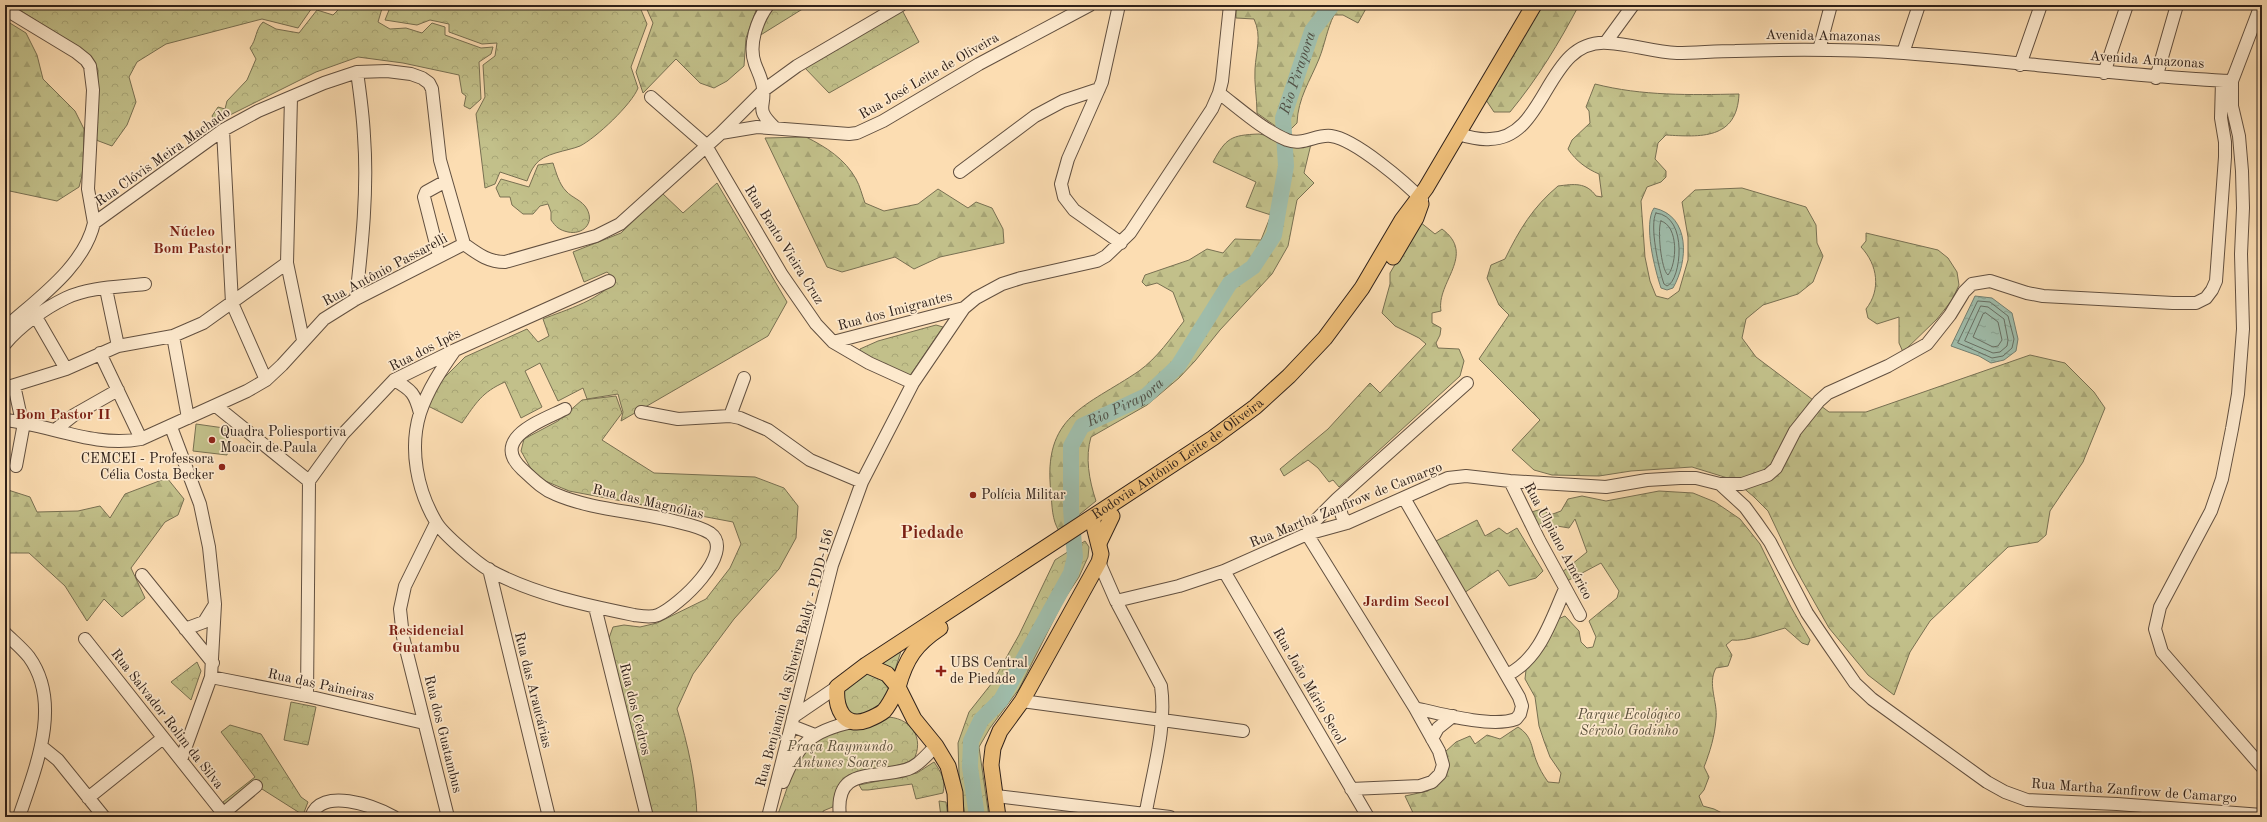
<svg xmlns="http://www.w3.org/2000/svg" width="2267" height="822" font-family="'Old Standard TT',serif">
  <style>
    .grass { fill: #c2c08a; stroke: #787052 }
    .forest { fill: url(#forest-firs); stroke: #787052 }
    .park { fill: url(#park-crowns); stroke: #787052 }
    .water { fill: url(#water-ripples); stroke: #727e70 }
    .lines { fill: none; stroke-linecap: round; stroke-linejoin: round }
    .shore { stroke: #676e62; stroke-width: 1 }
    .river { stroke: #9fbcaa; stroke-width: 16 }
    .minor-casing { stroke: #625040; stroke-width: 14 }
    .major-casing { stroke: #2f211a; stroke-width: 17 }
    .minor { stroke: #fde9cd; stroke-width: 12 }
    .major { stroke: #eebe79; stroke-width: 15 }
    .poi-dot { fill: #8f2418; stroke: #fde9cd; stroke-width: 1.5 }
    .labels { text-anchor: middle; dominant-baseline: central; stroke-width: 3.5; stroke-linejoin: round; paint-order: stroke }
    .street-label { font-size: 14px; fill: #2f211a; stroke: #fde9cd }
    .poi-label { font-size: 14px; fill: #2f211a; stroke: #fde9cd; text-anchor: start }
    .park-label { font-size: 14px; font-style: italic; fill: #5b513c; stroke: #fde9cd }
    .water-label { font-size: 15px; font-style: italic; fill: #515045; stroke: #fde9cd }
    .neighbourhood-label { font-size: 15px; font-weight: bold; fill: #7a1f14; stroke: #fde9cd }
    .district-label { font-size: 18px; font-weight: bold; fill: #7a1f14; stroke: #fde9cd }
  </style>
  <defs>
    <pattern id="forest-firs" width="22" height="20" patternUnits="userSpaceOnUse"><rect width="22" height="20" fill="#c2c08a"/><path d="M5 1l3.5 6h-7zM16 11l3.5 6h-7z" fill="#a7a576"/></pattern>
    <pattern id="park-crowns" width="20" height="18" patternUnits="userSpaceOnUse"><rect width="20" height="18" fill="#c2c08a"/><path d="M2 6a3 3 0 1 1 6 0M12 15a3 3 0 1 1 6 0" fill="none" stroke="#a7a576"/></pattern>
    <pattern id="water-ripples" width="26" height="14" patternUnits="userSpaceOnUse"><rect width="26" height="14" fill="#9fbcaa"/><path d="M2 4q2-2 4 0t4 0M15 11q2-2 4 0t4 0" fill="none" stroke="#89a192"/></pattern>
  </defs>
  <rect width="100%" height="100%" fill="#fcddb2"/>
  <filter id="stains"><feTurbulence type="fractalNoise" baseFrequency=".005" numOctaves="4"/><feColorMatrix values="0 0 0 0 .2 0 0 0 0 .09 0 0 0 0 .02 0 0 0 .5 -.17"/></filter>
  <radialGradient id="worn" r=".72"><stop offset=".6" stop-color="#630" stop-opacity="0"/><stop offset="1" stop-color="#630" stop-opacity=".3"/></radialGradient>
  <path class="grass" d="M 196,424 L 231,429 L 227,455 L 193,451 Z"/>
  <path class="forest" d="M 645,5 L 758,5 L 746,38 L 744,66 L 727,81 L 714,88 L 700,83 L 676,59 L 643,93 L 636,72 L 653,23 Z
    M 1236,5 L 1368,5 L 1358,23 L 1343,15 L 1334,15 C 1327,29 1325,44 1319,59 C 1310,81 1298,98 1297,123 L 1290,130 L 1281,130 L 1257,113 C 1257,98 1254,83 1255,69 C 1256,51 1262,36 1254,19 L 1236,18 Z
    M 1543,5 L 1579,5 C 1559,43 1538,78 1510,112 L 1494,112 L 1486,100 Z
    M 5,20 L 26,33 L 37,55 L 43,79 L 75,111 L 84,129 L 83,172 L 79,187 L 57,201 L 5,190 Z
    M 1595,84 C 1642,96 1690,95 1739,94 C 1737,140 1700,137 1666,135 L 1658,143 L 1655,159 L 1666,171 L 1666,177 L 1661,182 L 1647,187 L 1641,201 L 1645,257 L 1650,281 L 1656,296 L 1668,299 L 1679,291 L 1688,260 L 1688,237 L 1682,202 L 1695,190 L 1742,188 L 1806,207 L 1816,225 L 1817,243 L 1823,256 L 1813,282 L 1798,294 L 1763,305 L 1746,319 L 1742,338 L 1756,357 L 1829,412 L 1866,412 L 2030,355 L 2065,363 L 2094,392 L 2105,408 L 2083,462 L 2050,511 L 2046,535 L 2038,542 L 2008,547 L 1930,621 L 1910,652 L 1894,695 L 1868,675 L 1829,628 L 1794,566 L 1768,511 L 1754,497 L 1734,480 L 1692,467 L 1631,471 L 1599,476 L 1552,475 L 1534,470 L 1512,450 L 1540,420 L 1479,359 L 1509,315 L 1499,305 L 1487,278 L 1491,265 L 1505,259 C 1519,230 1533,207 1558,186 C 1574,184 1586,182 1596,196 L 1602,197 L 1599,174 C 1587,169 1576,161 1568,149 L 1572,140 L 1590,123 L 1589,111 L 1586,107 Z
    M 1259,134 L 1311,144 L 1304,173 L 1314,183 L 1297,200 L 1288,246 L 1272,274 L 1220,330 L 1195,361 L 1179,378 L 1147,405 L 1091,437 C 1085,457 1089,480 1096,501 L 1059,531 C 1052,520 1052,506 1051,493 C 1042,415 1086,407 1139,371 C 1157,358 1171,338 1184,321 L 1173,292 L 1157,283 L 1146,286 L 1142,282 L 1145,275 L 1189,260 L 1207,249 L 1223,253 L 1235,239 L 1261,240 L 1271,215 L 1246,207 L 1256,182 L 1213,162 C 1226,138 1231,135 1259,134 Z
    M 806,137 C 826,147 845,159 856,179 C 860,186 862,195 865,203 L 884,211 L 918,204 L 938,189 L 968,208 L 976,202 L 992,208 L 1003,229 L 1004,243 L 940,257 L 914,269 L 895,257 L 842,272 L 827,267 L 765,138 Z
    M 1420,222 L 1435,234 L 1442,229 C 1477,255 1436,282 1441,311 L 1432,313 L 1432,323 L 1441,328 L 1440,335 L 1436,343 L 1438,348 L 1459,349 L 1464,361 L 1460,376 L 1339,487 L 1333,480 L 1329,482 L 1318,468 L 1308,460 L 1284,476 L 1280,469 L 1328,429 L 1370,383 L 1380,393 L 1426,344 L 1419,338 L 1395,326 L 1382,313 L 1390,284 L 1390,273 Z
    M 1866,233 L 1938,250 L 1948,258 L 1957,272 L 1959,285 L 1952,300 L 1937,319 L 1903,352 L 1899,343 L 1899,317 L 1877,324 L 1868,318 L 1866,309 C 1881,290 1878,265 1861,247 L 1866,241 Z
    M 167,478 L 184,499 L 178,515 L 165,522 L 131,568 L 145,598 L 122,617 L 104,599 L 87,621 L 65,586 L 29,553 L 9,553 L 5,548 L 5,489 L 30,497 L 37,512 L 78,511 L 100,506 L 110,518 L 125,494 Z
    M 1659,491 L 1693,493 L 1715,502 L 1740,519 L 1760,544 L 1791,607 L 1810,640 L 1808,645 L 1802,643 L 1785,628 C 1770,632 1745,642 1732,640 L 1726,645 L 1732,655 L 1728,666 L 1716,668 C 1707,684 1718,702 1716,719 C 1715,735 1710,752 1704,767 L 1709,777 L 1704,790 L 1699,796 L 1703,806 L 1714,809 L 1730,817 L 1415,817 L 1405,796 L 1428,791 L 1444,777 L 1445,752 L 1456,742 L 1470,736 L 1475,744 L 1487,735 L 1500,739 L 1518,727 C 1532,736 1531,746 1536,760 C 1539,768 1543,775 1548,782 L 1559,783 L 1561,773 L 1550,757 L 1544,741 L 1539,726 L 1535,697 L 1525,679 L 1526,670 L 1553,632 L 1558,619 L 1565,616 L 1579,631 L 1581,642 L 1587,648 L 1593,647 L 1596,637 L 1589,621 L 1617,598 L 1619,591 L 1601,563 L 1567,581 L 1561,573 L 1587,552 L 1575,519 L 1569,528 L 1557,526 L 1545,526 L 1541,523 L 1537,530 L 1528,513 L 1542,509 L 1550,515 L 1561,511 L 1568,499 L 1582,496 L 1606,501 Z
    M 1477,520 L 1485,536 L 1499,528 L 1507,534 L 1517,528 L 1543,571 L 1536,578 L 1509,586 L 1498,570 L 1464,593 L 1434,542 Z"/>
  <path class="park" d="M 12,5 L 314,5 L 298,28 L 262,19 L 166,44 L 137,62 L 129,77 L 136,102 L 127,125 L 112,146 L 96,140 L 98,70 L 88,54 Z
    M 343,5 L 383,5 L 378,22 L 390,29 L 406,28 L 422,33 L 432,23 L 445,27 L 445,35 L 481,48 L 493,47 L 491,54 L 479,62 L 481,99 L 470,109 L 464,106 L 466,96 L 462,93 L 459,75 L 403,63 L 358,57 L 316,72 L 222,119 L 214,120 L 212,116 L 218,107 L 225,109 L 227,101 L 247,80 L 256,59 L 250,48 C 257,39 255,30 263,22 L 276,29 L 299,33 L 317,10 L 333,15 Z
    M 391,5 L 639,5 L 647,24 L 631,67 L 638,88 C 632,104 596,138 580,146 C 568,151 543,153 535,165 C 531,170 529,176 527,181 L 500,172 L 495,184 L 485,188 L 476,114 L 485,97 L 483,65 L 495,56 L 497,43 L 482,44 L 449,32 L 449,24 L 430,20 L 417,25 L 385,20 Z
    M 773,5 L 809,5 L 759,36 L 767,11 Z
    M 902,10 L 919,42 L 829,93 L 804,67 Z
    M 553,163 C 556,172 559,184 566,191 C 572,198 582,200 587,209 C 595,224 582,235 568,232 C 559,230 556,227 551,220 L 551,212 L 548,204 L 540,206 L 533,214 L 523,214 L 512,205 L 510,197 L 500,197 L 496,188 L 501,179 L 529,187 L 538,165 Z
    M 717,183 L 787,302 L 768,336 L 621,421 L 623,412 L 618,394 L 587,399 L 583,388 L 558,401 L 540,363 L 525,371 L 542,407 L 521,418 L 505,382 C 482,392 476,403 462,423 L 428,406 L 440,382 L 465,357 L 527,329 L 538,342 L 549,336 L 543,319 C 562,311 609,298 613,277 L 607,272 L 584,282 L 573,252 L 621,233 L 662,193 L 683,213 Z
    M 936,325 L 943,327 L 909,377 L 859,354 L 860,349 L 878,341 Z
    M 616,396 L 622,413 L 602,440 L 654,473 L 755,477 L 784,488 L 798,506 L 796,538 L 779,569 L 734,619 L 693,674 L 677,709 C 688,744 696,781 697,817 L 653,817 L 609,638 L 613,627 L 624,625 L 640,627 L 657,623 L 706,599 L 730,568 L 741,544 L 733,522 L 569,491 L 543,480 L 530,467 L 521,451 L 524,439 L 558,421 L 582,400 Z
    M 1085,541 L 1089,547 L 1088,557 L 1079,577 L 1063,601 L 1019,689 L 990,728 L 979,747 L 989,817 L 965,817 L 959,774 L 958,743 L 969,712 L 992,683 L 1019,635 L 1055,560 Z
    M 902,648 L 893,676 L 875,664 Z
    M 197,662 L 201,671 L 191,700 L 171,682 Z
    M 871,672 L 883,676 L 890,688 L 880,709 L 850,717 L 841,696 C 848,684 858,677 871,672 Z
    M 291,702 L 316,707 L 308,745 L 284,740 Z
    M 884,717 C 910,716 926,738 913,761 L 843,780 L 836,792 L 835,806 L 823,811 L 824,817 L 777,817 L 793,771 L 807,747 L 821,737 L 849,728 L 871,726 Z
    M 230,725 L 261,734 L 301,797 L 308,802 L 303,815 L 262,789 L 232,813 L 223,802 L 255,777 L 221,732 Z
    M 934,762 C 941,772 946,780 943,793 L 916,799 L 912,784 L 868,790 L 862,790 L 859,785 L 917,773 Z
    M 939,801 L 946,802 L 948,817 L 941,817 Z"/>
  <path class="water" d="M 1654,208 C 1691,216 1688,262 1673,288 L 1667,290 L 1661,288 C 1655,270 1643,224 1654,208 Z
    M 1975,296 L 1992,298 L 2012,313 L 2018,339 L 2016,351 L 2004,360 L 1991,363 L 1979,356 L 1951,346 Z"/>
  <g class="lines">
    <path class="shore" d="M 1656,213 C 1689,216 1681,281 1667,286 L 1664,284 C 1659,270 1649,225 1656,213 Z
      M 1661,221 C 1679,226 1677,264 1668,275 C 1661,270 1657,228 1661,221 Z
      M 1978,301 L 1990,302 L 2008,316 L 2014,339 L 2012,348 L 2003,356 L 1992,358 L 1958,343 Z
      M 1981,306 L 1988,307 L 2004,319 L 2008,340 L 2007,346 L 2000,352 L 1993,353 L 1965,341 Z
      M 1986,313 L 1998,322 L 2002,340 L 1998,346 L 1993,347 L 1973,337 L 1983,314 Z"/>
    <path class="river" id="s1" d="M 977,817 L 970,767 L 971,741 L 981,720 L 1001,700 L 1071,573 L 1075,557 L 1071,509 L 1071,446 L 1082,426 L 1146,396 L 1178,366 L 1230,283 L 1253,267 L 1274,235 L 1286,166 L 1283,118 L 1312,31 L 1332,5"/>
    <defs>
      <path id="minor" d="M 768,5 C 757,20 748,45 755,64 C 758,72 762,79 763,88 C 766,108 754,107 774,127
        M 1119,5 L 1102,82 L 1068,159 L 1061,184 L 1064,197 L 1074,210 L 1121,243
        M 2261,5 L 2232,81 L 2232,106 L 2239,136 L 2242,171 L 2243,208 L 2241,254 L 2243,329 L 2238,394 L 2232,429 L 2222,479 L 2211,511 L 2160,607 L 2155,629 L 2162,652 L 2262,767
        M 5,9 L 76,52 L 86,60 L 90,66 L 93,90 L 88,189 L 94,223
        M 1606,42 L 1633,5
        M 1819,50 L 1831,5
        M 1903,53 L 1919,5
        M 2020,65 L 2041,5
        M 2104,73 L 2127,5
        M 2156,78 L 2177,5
        M 1219,93 C 1240,109 1263,130 1287,140 C 1303,146 1316,134 1331,136 C 1355,139 1406,183 1422,200
        M 291,97 L 287,263 L 303,340
        M 651,97 L 705,144 L 782,275 L 816,324 L 833,342 L 869,363 L 913,383
        M 223,130 L 232,303 L 266,380
        M 721,133 L 757,127 L 849,134 L 857,133 L 883,121 L 979,64 L 1090,5
        M 1458,134 C 1468,137 1480,140 1490,139 C 1548,138 1545,38 1608,43 C 1631,44 1653,52 1677,53 C 1696,53 1715,51 1735,51 C 1791,49 1847,49 1904,53 C 2013,61 2122,76 2232,81
        M 960,172 L 1035,116 L 1063,101 L 1099,89
        M 439,256 L 424,197 L 426,192 L 446,181
        M 106,289 L 118,346
        M 356,299 C 362,245 368,190 364,136 C 363,115 360,93 357,72
        M 36,317 L 66,369
        M 5,328 C 37,299 84,267 94,223 L 223,130 L 258,111 L 324,83 L 357,72 L 387,71 L 411,74 L 422,78 L 429,83 L 432,89 L 440,160 L 464,244
        M 173,336 L 188,418
        M 833,342 L 964,308
        M 5,344 C 20,326 45,308 66,298 C 89,287 120,287 145,284
        M 455,350 C 441,370 428,389 420,413 C 409,449 417,490 436,522 C 442,533 477,563 489,570 C 533,594 585,605 634,615 C 641,616 651,618 658,615 C 678,607 737,552 710,533 C 699,526 686,524 674,521 C 635,511 592,510 555,494 C 542,489 532,478 522,469 C 489,438 543,420 565,409
        M 100,353 L 141,439
        M 394,380 C 412,390 415,394 420,413
        M 14,385 L 22,422
        M 5,388 L 66,369 L 118,346 L 173,336 L 203,323 L 287,263
        M 216,406 L 309,481
        M 641,412 L 678,419 L 730,416 L 740,418 L 768,430 L 810,460 L 862,482
        M 730,416 L 744,378
        M 5,420 C 51,425 95,448 141,439 L 247,391 L 266,380 L 282,365 L 324,319 L 356,299 L 464,244 C 478,254 488,262 505,262 L 596,236 L 620,224 L 720,134 L 764,90 L 797,66 L 901,5
        M 171,427 L 200,504 L 209,547 L 215,604 L 211,677 L 181,760
        M 55,430 L 74,415 L 118,390
        M 16,466 L 24,423
        M 1510,481 L 1539,540 L 1580,615
        M 1720,484 L 1742,484 L 1768,475 L 1776,468 L 1795,431 L 1819,401 L 1828,393 L 1888,366 L 1927,344 L 1950,315 L 1964,292 L 1972,284 L 1990,281 L 2027,293 L 2043,296 L 2173,303 L 2196,303 L 2206,298 L 2212,290 L 2216,281 L 2225,157 L 2225,142 L 2221,118 L 2222,81
        M 1404,498 L 1519,697 L 1522,706 L 1520,714 L 1516,719 C 1492,728 1441,714 1415,708
        M 1337,499 L 1342,516 L 1347,523
        M 436,523 L 405,586 L 400,609 L 403,637 L 448,817
        M 1099,562 L 1116,601 L 1161,686 C 1167,729 1152,774 1145,817
        M 489,569 L 549,817
        M 1224,571 L 1368,817
        M 142,575 L 213,663
        M 1116,601 L 1179,586 L 1224,571 L 1307,534 L 1347,523 L 1448,478 L 1466,476 L 1510,481 L 1606,487 L 1647,480 L 1680,478 L 1696,478 L 1720,484 L 1745,507 L 1756,522 L 1770,542 L 1807,613 L 1828,644 L 1855,683 L 1872,699 L 1987,782 L 2005,792 L 2027,800 L 2117,804 L 2262,815
        M 595,607 L 647,817
        M 185,629 L 204,622 L 214,606
        M 5,633 C 13,641 22,648 29,657 C 63,704 35,769 19,817
        M 85,639 L 226,817
        M 1507,675 C 1540,659 1551,620 1565,589
        M 211,677 L 307,696 L 424,723
        M 307,696 L 309,481 L 343,434 L 394,380 L 455,350 L 609,281
        M 1022,701 L 1243,731
        M 793,717 L 837,687
        M 792,726 L 815,735
        M 1432,739 L 1438,728 L 1453,716
        M 42,747 L 58,760 L 104,817
        M 783,782 C 798,744 811,731 852,722
        M 1351,789 L 1420,786 L 1432,782 L 1440,774 L 1443,765 L 1439,751 L 1415,708 L 1307,534 L 1316,520 L 1337,499 L 1467,383
        M 996,796 L 1170,817
        M 88,798 L 163,738
        M 219,817 L 256,786
        M 311,817 C 321,786 374,806 394,817
        M 768,817 L 832,565 L 862,482 L 913,383 L 964,308 L 976,298 L 1002,284 L 1021,278 L 1097,261 L 1106,256 L 1130,233 L 1212,109 L 1219,93 L 1222,81 L 1230,5
        M 840,817 C 834,767 871,779 905,770 C 918,767 927,754 936,746"/>
      <g id="major">
        <path d="M 1393,257 L 1416,218 L 1421,204"/>
        <path d="M 1099,543 L 1112,516"/>
        <path d="M 940,628 C 916,644 906,658 898,687 L 914,719 L 936,746 L 948,766 L 955,793 L 956,817"/>
        <path id="s2" d="M 866,665 L 887,674 L 898,687 C 894,695 890,704 884,711 C 879,715 872,718 867,720 C 843,729 835,707 837,687 L 866,665 L 1213,438 L 1255,407 L 1289,376 L 1325,338 L 1362,288 L 1402,220 L 1426,188 L 1534,5"/>
        <path d="M 998,817 L 991,765 L 993,748 L 1000,731 L 1022,701 L 1099,562 L 1101,554 L 1092,518"/>
      </g>
    </defs>
    <use href="#minor" class="minor-casing"/>
    <use href="#major" class="major-casing"/>
    <use href="#minor" class="minor"/>
    <use href="#major" class="major"/>
  </g>
  <g class="poi-dot">
    <circle cx="212" cy="440" r="4"/>
    <circle cx="222" cy="467" r="4"/>
    <circle cx="973" cy="495" r="4"/>
    <path d="M939 665h4v4h4v4h-4v4h-4v-4h-4v-4h4z"/>
  </g>
  <g class="labels">
    <g class="street-label">
      <text transform="translate(1823 36) rotate(1)">Avenida Amazonas</text>
      <text transform="translate(2147 60) rotate(4)">Avenida Amazonas</text>
      <text transform="translate(929 76) rotate(-30)">Rua José Leite de Oliveira</text>
      <text transform="translate(163 157) rotate(-35)">Rua Clóvis Meira Machado</text>
      <text transform="translate(784 245) rotate(58)">Rua Bento Vieira Cruz</text>
      <text transform="translate(385 270) rotate(-28)">Rua Antônio Passarelli</text>
      <text transform="translate(895 311) rotate(-15)">Rua dos Imigrantes</text>
      <text transform="translate(425 350) rotate(-27)">Rua dos Ipês</text>
      <text stroke="none"><textPath href="#s2" startOffset="553">Rodovia Antônio Leite de Oliveira</textPath></text>
      <text transform="translate(648 502) rotate(13)">Rua das Magnólias</text>
      <text transform="translate(1346 505) rotate(-22)">Rua Martha Zanfirow de Camargo</text>
      <text transform="translate(1558 541) rotate(62)">Rua Ulpiano Américo</text>
      <text transform="translate(795 658) rotate(-75)">Rua Benjamin da Silveira Baldy - PDD-156</text>
      <text transform="translate(321 685) rotate(12)">Rua das Paineiras</text>
      <text transform="translate(1309 686) rotate(60)">Rua João Mário Secol</text>
      <text transform="translate(533 690) rotate(76)">Rua das Araucárias</text>
      <text transform="translate(635 709) rotate(76)">Rua dos Cedros</text>
      <text transform="translate(167 719) rotate(52)">Rua Salvador Rolim da Silva</text>
      <text transform="translate(443 734) rotate(76)">Rua dos Guatambus</text>
      <text transform="translate(2134 791) rotate(4)">Rua Martha Zanfirow de Camargo</text>
    </g>
    <g class="poi-label">
      <text x="220" y="432">Quadra Poliesportiva<tspan x="220" dy="16">Moacir de Paula</tspan></text>
      <text x="214" y="459" text-anchor="end">CEMCEI - Professora<tspan x="214" dy="16">Célia Costa Becker</tspan></text>
      <text x="981" y="495">Polícia Militar</text>
      <text x="950" y="663">UBS Central<tspan x="950" dy="16">de Piedade</tspan></text>
    </g>
    <g class="park-label">
      <text x="1629" y="715">Parque Ecológico<tspan x="1629" dy="16">Sérvolo Godinho</tspan></text>
      <text x="840" y="747">Praça Raymundo<tspan x="840" dy="16">Antunes Soares</tspan></text>
    </g>
    <g class="water-label">
      <text stroke="none"><textPath href="#s1" startOffset="868">Rio Pirapora</textPath></text>
      <text stroke="none"><textPath href="#s1" startOffset="473">Rio Pirapora</textPath></text>
    </g>
    <g class="neighbourhood-label">
      <text x="192" y="232">Núcleo<tspan x="192" dy="17">Bom Pastor</tspan></text>
      <text x="63" y="415">Bom Pastor II</text>
      <text x="1406" y="602">Jardim Secol</text>
      <text x="426" y="631">Residencial<tspan x="426" dy="17">Guatambu</tspan></text>
    </g>
    <g class="district-label">
      <text x="932" y="533">Piedade</text>
    </g>
  </g>
  <rect width="2267" height="822" fill="none" stroke="#fcddb2" stroke-width="20"/>
  <rect x="6" y="6" width="2255" height="810" fill="none" stroke="#2f211a" stroke-width="2"/>
  <rect x="10" y="10" width="2247" height="802" fill="none" stroke="#2f211a"/>
  <rect width="100%" height="100%" filter="url(#stains)"/>
  <rect width="100%" height="100%" fill="url(#worn)"/>
</svg>
